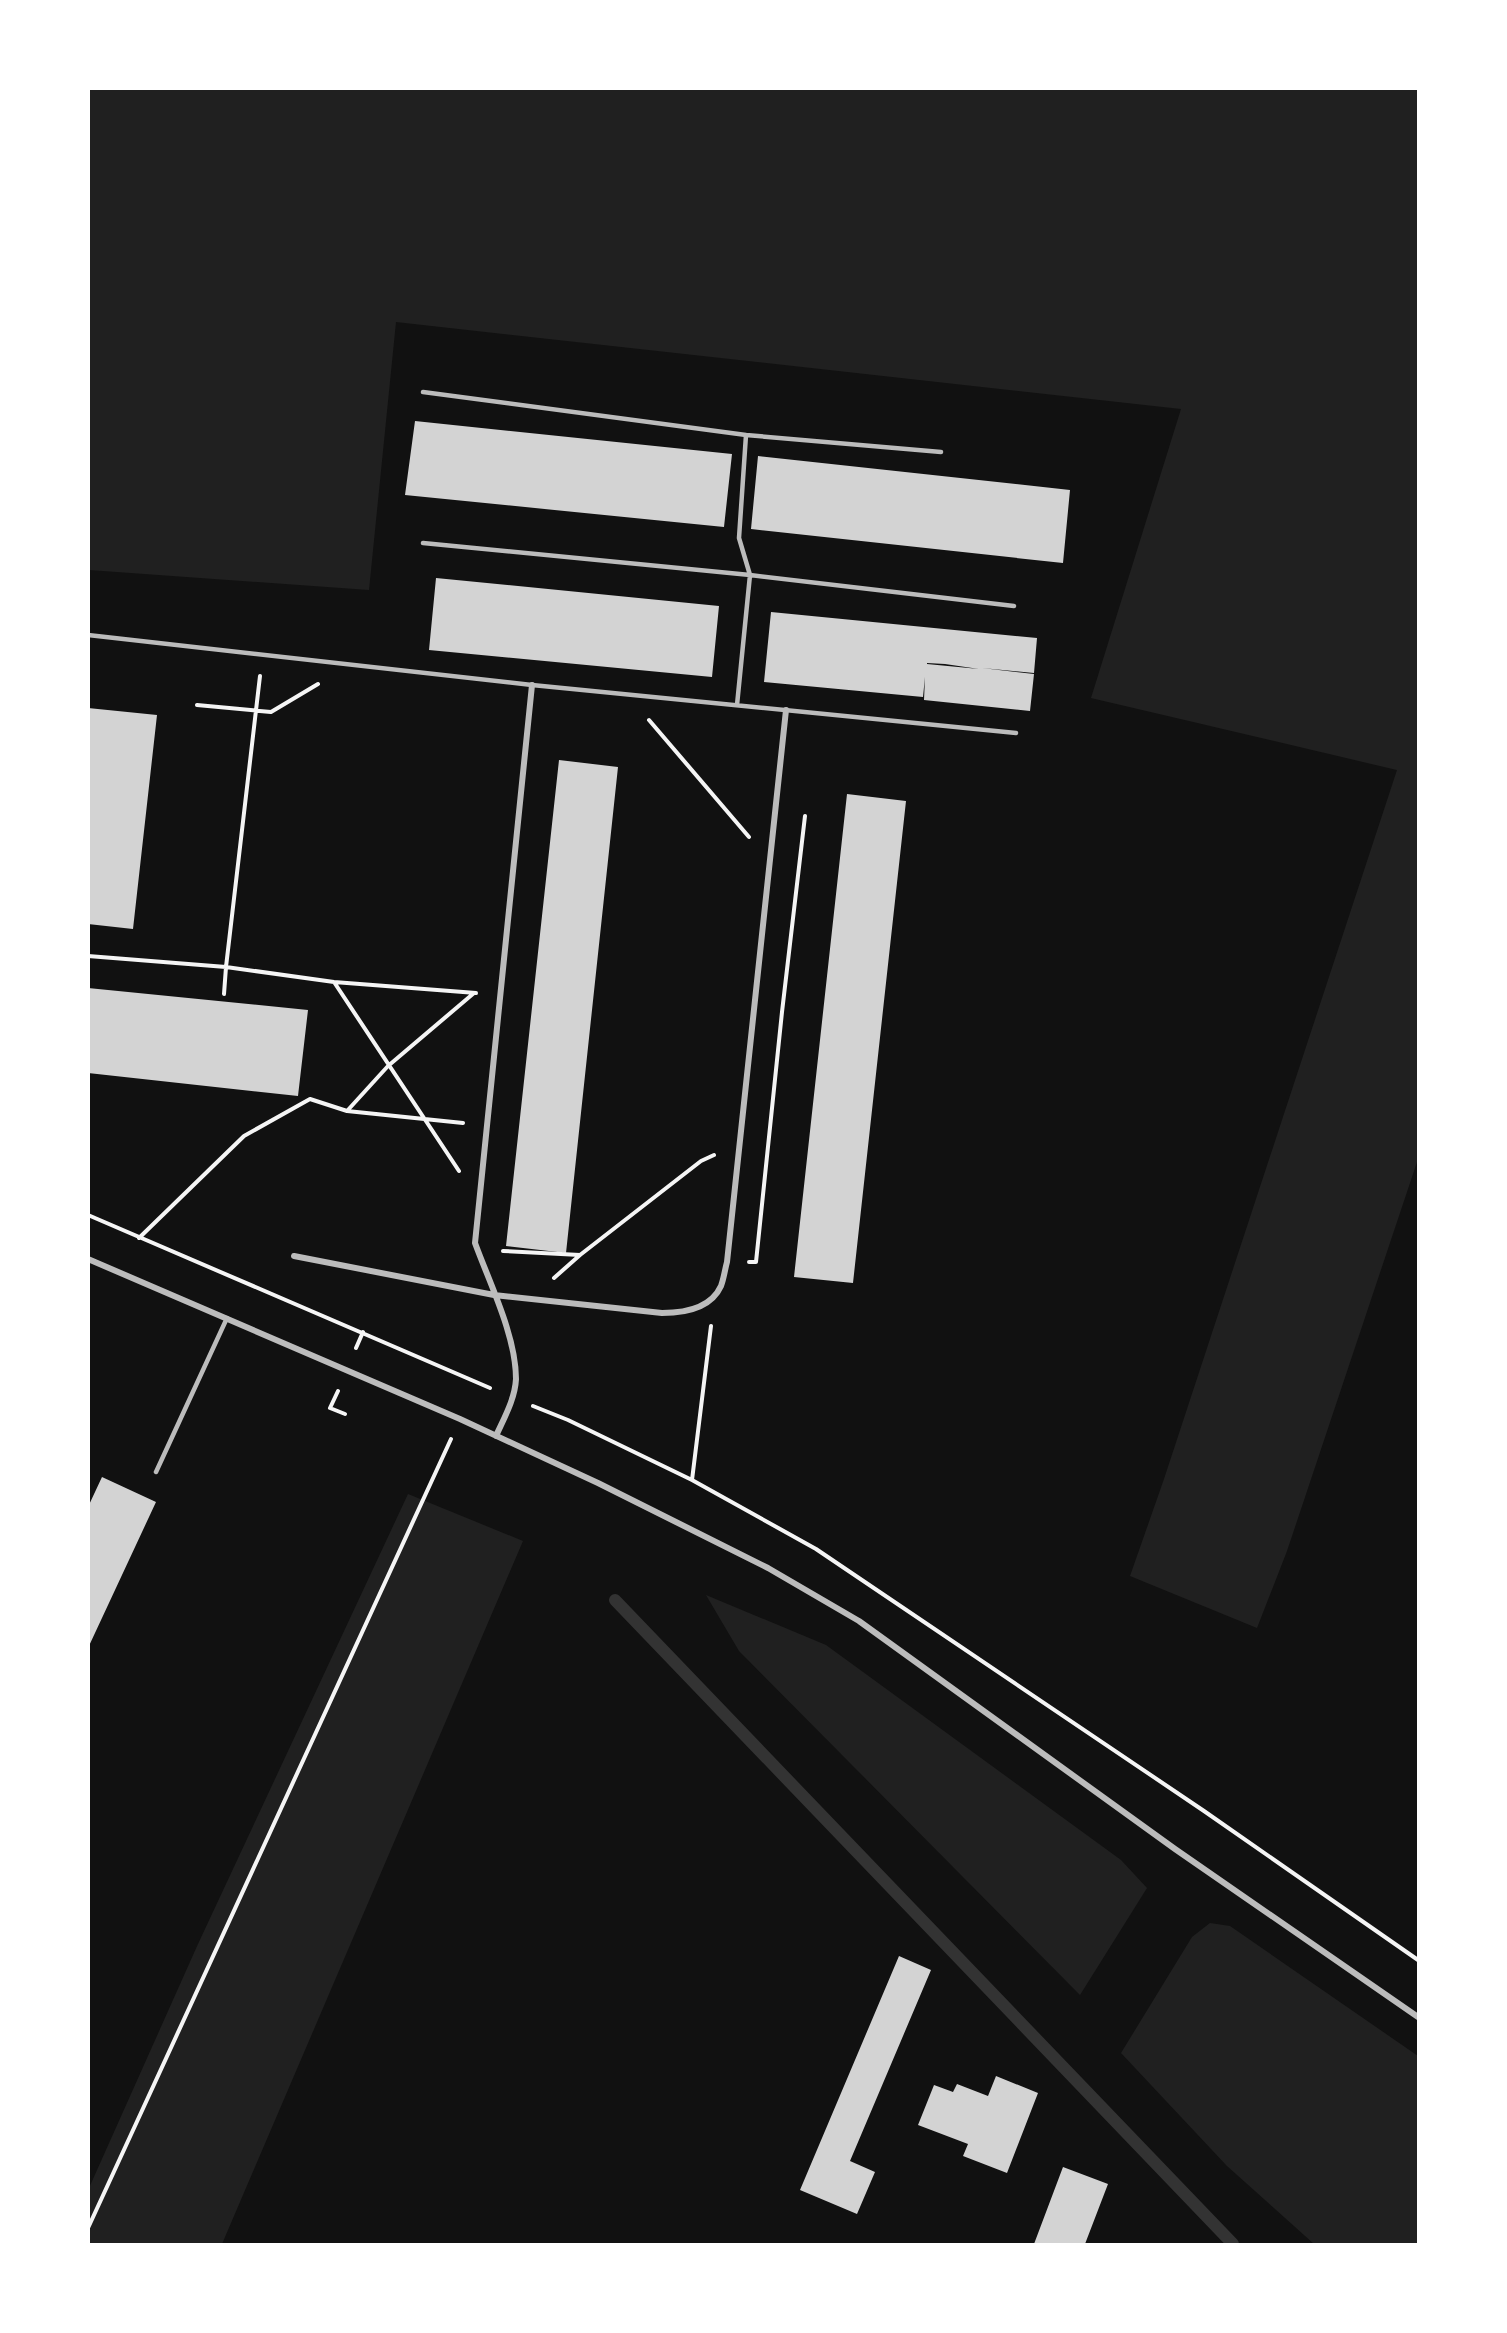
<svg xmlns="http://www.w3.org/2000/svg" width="1507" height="2333" font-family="Jost,sans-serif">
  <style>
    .green { fill: #202020 }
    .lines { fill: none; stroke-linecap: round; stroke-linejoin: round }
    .stream { stroke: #333; stroke-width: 12 }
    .building { fill: #d3d3d3; fill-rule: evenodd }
    .path { stroke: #f5f5f5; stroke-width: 4 }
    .service { stroke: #bcbcbc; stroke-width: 4.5 }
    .minor { stroke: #bcbcbc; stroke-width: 6 }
  </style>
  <rect width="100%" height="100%" fill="#111"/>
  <path class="green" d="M 88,89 L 1418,89 L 1418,1159 L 1287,1551 L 1257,1628 L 1130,1576 L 1164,1479 L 1397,770 L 1091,698 L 1181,409 L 396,322 L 369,590 L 89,570 Z
    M 408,1494 L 523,1541 L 222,2244 L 89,2244 L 89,2188 L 198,1944 Z
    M 706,1595 L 826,1645 L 1121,1860 L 1147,1888 L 1080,1995 L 739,1651 Z
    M 1210,1923 L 1230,1926 L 1418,2056 L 1418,2244 L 1314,2244 L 1227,2166 L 1121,2053 L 1192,1937 Z"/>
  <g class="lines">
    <path class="stream" d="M 615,1600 L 1233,2244"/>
  </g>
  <path class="building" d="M 415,421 L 732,454 L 724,527 L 405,495 Z
    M 758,456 L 1070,490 L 1063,563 L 751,529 Z
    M 436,578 L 719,606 L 712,677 L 429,650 Z
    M 771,612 L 1037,638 L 1034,673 L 982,668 L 1034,674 L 1030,711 L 924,700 L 925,677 L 923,697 L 764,682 ZM 927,663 L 945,664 L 979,669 L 927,664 Z
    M 88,708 L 157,715 L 133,929 L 88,924 Z
    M 559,760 L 618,767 L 566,1253 L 506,1246 Z
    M 847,794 L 906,801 L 853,1283 L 794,1277 Z
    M 88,988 L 308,1010 L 298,1096 L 88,1073 Z
    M 102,1477 L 156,1502 L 88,1648 L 88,1507 Z
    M 899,1956 L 931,1970 L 850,2161 L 875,2172 L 857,2214 L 800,2190 Z
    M 996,2076 L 1038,2093 L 1007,2173 L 963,2156 L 968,2144 L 918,2125 L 934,2085 L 953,2092 L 957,2084 L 988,2096 Z
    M 1063,2167 L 1108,2184 L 1085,2244 L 1034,2244 Z"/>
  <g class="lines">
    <path class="path" d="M 197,705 L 271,712 L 318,684
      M 649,720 L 749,837
      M 88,956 L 226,967 L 334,982 L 476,993
      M 334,982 L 459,1171
      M 224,994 L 226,967 L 260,676
      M 347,1111 L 388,1066 L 474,993
      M 88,1215 L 490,1388
      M 139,1238 L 244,1136 L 310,1099 L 347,1111 L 463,1123
      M 503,1251 L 580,1255
      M 749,1262 L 756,1262 L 782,1012 L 805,816
      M 554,1278 L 580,1255 L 701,1161 L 714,1155
      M 356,1348 L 363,1332
      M 338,1391 L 330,1408 L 345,1414
      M 533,1406 L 568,1420 L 692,1480 L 816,1549 L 1204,1811 L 1418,1960
      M 692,1480 L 711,1326
      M 88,2228 L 451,1439"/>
    <path class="service" d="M 423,392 L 746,435 L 739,538 L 750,575 L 737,705
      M 746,435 L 941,452
      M 423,543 L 750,575 L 1014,606
      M 88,635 L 532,685 L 1016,733
      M 156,1472 L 227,1318"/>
    <path class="minor" d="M 294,1256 L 494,1295 L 662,1313 C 684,1313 711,1308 721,1286 C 724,1278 725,1269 727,1262 L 786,710
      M 88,1259 L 460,1419 L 598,1483 L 768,1568 L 859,1621 L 1175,1849 L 1418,2017
      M 496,1436 C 504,1418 515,1399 516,1379 C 516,1336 490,1284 475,1243 L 532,685"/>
  </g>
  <rect width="1507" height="2333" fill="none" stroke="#ffffff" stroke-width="180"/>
</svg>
